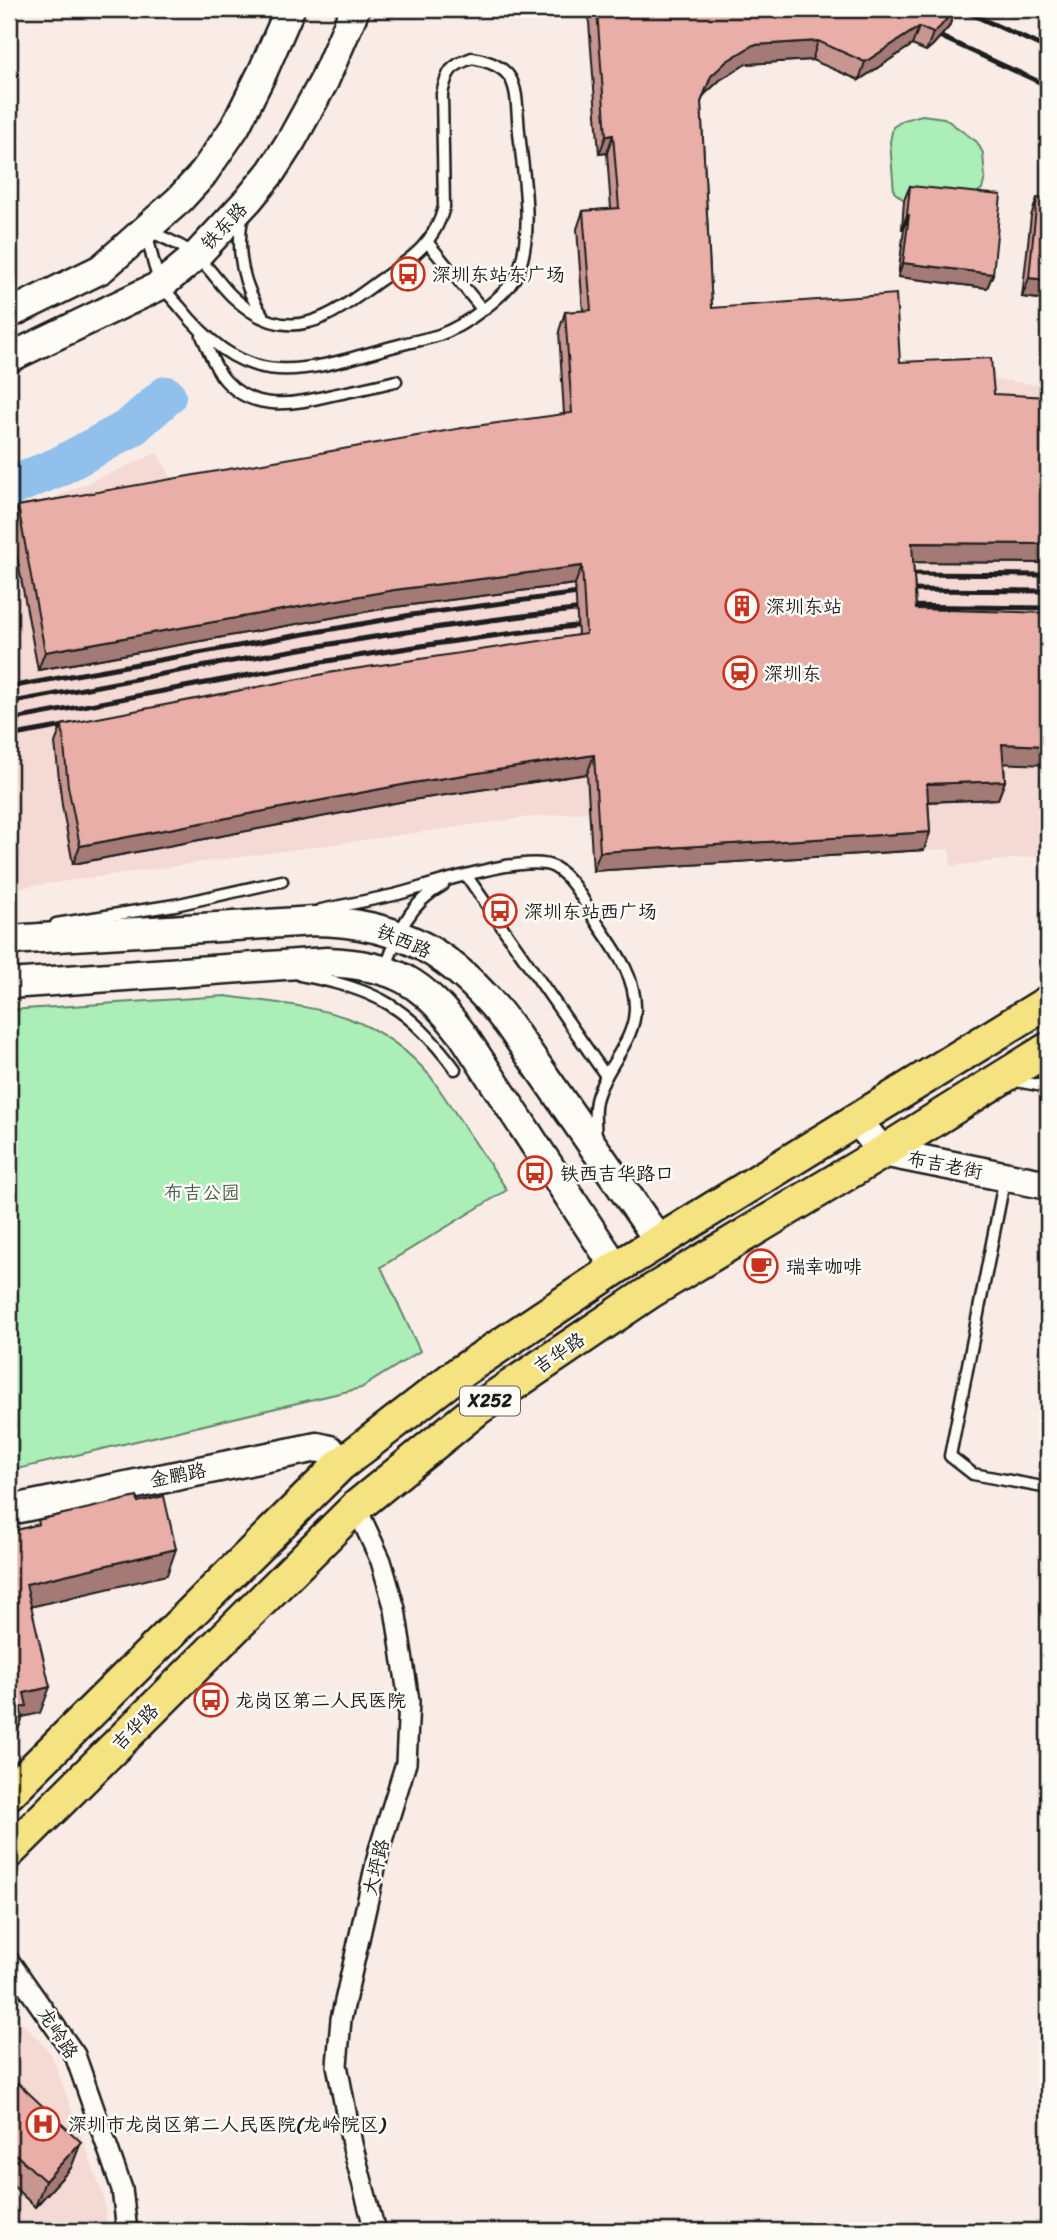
<svg xmlns="http://www.w3.org/2000/svg" width="1057" height="2240" font-family="Sriracha,'LXGW WenKai TC',sans-serif">
  <style>
    .built { fill: #f4d9d4 }
    .green { fill: #abeeb8; stroke: #64856a; stroke-width: 2 }
    .lines { fill: none; stroke-linecap: round; stroke-linejoin: round }
    .river { stroke: #90c0eb; stroke-width: 40 }
    .lane-casing { stroke: #1c1c1c; stroke-width: 15 }
    .street-casing { stroke: #1c1c1c; stroke-width: 24 }
    .secondary-casing { stroke: #1c1c1c; stroke-width: 33 }
    .primary-casing { stroke: #1c1c1c; stroke-width: 37 }
    .lane { stroke: #fdfcf7; stroke-width: 10 }
    .street { stroke: #fdfcf7; stroke-width: 19 }
    .secondary { stroke: #fdfcf7; stroke-width: 28 }
    .primary { stroke: #f5e381; stroke-width: 32 }
    .rail { stroke: #1c1c1c; stroke-width: 5 }
    .wall { fill: #c89690; stroke: #1c1c1c; stroke-width: 2 }
    .shaded-wall { fill: #a37a75; stroke: #1c1c1c; stroke-width: 2 }
    .building { fill: #e9aea7; stroke: #1c1c1c; stroke-width: 2 }
    .labels { text-anchor: middle; dominant-baseline: central; stroke-width: 5; stroke-linejoin: round; paint-order: stroke }
    .shield { fill: #fdfcf7; stroke: #605f5e; stroke-width: 2 }
    .shield-label { font-size: 18px; font-weight: bold; fill: #1c1c1c }
    .street-label { font-size: 19px; fill: #1c1c1c; stroke: #fdfcf7 }
    .poi-label { font-size: 19px; fill: #1c1c1c; stroke: #fdfcf7; text-anchor: start }
    .park-label { font-size: 19px; fill: #475b4b; stroke: #fdfcf7 }
  </style>
  <rect width="100%" height="100%" fill="#f9ece7"/>
  <filter id="ink" filterUnits="userSpaceOnUse"><feTurbulence type="fractalNoise" baseFrequency=".0143" numOctaves="2"/><feDisplacementMap in="SourceGraphic" scale="14" xChannelSelector="R" yChannelSelector="G"/><feConvolveMatrix kernelMatrix="1 2 1 2 8 2 1 2 1" color-interpolation-filters="sRGB"/></filter>
  <g filter="url(#ink)">
    <path class="built" d="M 584,329 L 1048,386 L 1048,855 L 951,866 L 949,849 L 593,871 L 589,812 L 522,818 L 9,889 L 9,517 L 157,453 L 173,480 L 564,421 L 559,331 Z
      M 9,2009 L 51,2053 L 103,2195 L 108,2231 L 9,2231 Z"/>
    <path class="green" d="M 922,115 L 944,118 L 977,142 L 983,153 L 985,178 L 982,189 L 971,197 L 948,200 L 904,200 L 894,192 L 890,142 L 893,127 L 904,120 Z
      M 225,996 C 310,1008 371,1007 431,1077 L 507,1190 L 381,1267 L 420,1351 L 361,1388 L 9,1471 L 9,1010 Z"/>
    <g class="lines">
      <path class="river" d="M 9,487 L 58,467 L 130,428 L 166,396"/>
      <defs>
        <path id="lane" d="M 472,58 C 521,67 515,89 519,132 C 523,174 535,234 517,274 C 507,296 462,327 439,335 C 427,339 415,341 403,344 C 363,354 320,371 278,369 C 235,367 204,337 179,306 C 173,299 166,292 162,285 C 153,269 150,246 146,229 C 162,238 184,245 197,257 C 211,269 220,285 233,297 C 288,349 329,318 379,281 C 409,260 435,244 444,207 L 442,94 C 447,71 450,66 472,58 Z
          M 242,218 C 236,252 243,287 263,316
          M 428,243 L 482,309
          M 202,336 C 209,350 214,368 225,380 C 254,413 294,404 332,395 C 353,391 375,386 396,381
          M 466,875 L 606,1076
          M 321,910 C 346,905 370,900 394,895 C 426,887 527,852 554,867 C 574,878 587,908 599,926 C 616,951 635,976 635,1007 C 636,1039 608,1064 598,1094 C 593,1107 595,1122 596,1136
          M 56,924 L 175,905 L 282,881
          M 386,967 C 398,933 409,903 443,885
          M 300,975 C 376,989 409,1007 455,1069
          M 1011,1080 L 1048,1087
          M 1005,1177 L 950,1456 L 973,1474 L 1048,1488"/>
        <path id="street" d="M 356,1507 L 381,1561 L 395,1609 L 409,1701 L 406,1763 L 379,1850 L 341,2019 L 337,2065 L 352,2144 L 375,2231
          M 9,1961 L 75,2055 L 122,2189 L 127,2231"/>
        <path id="secondary" d="M 9,314 L 101,269 L 179,200 L 202,175 L 235,127 L 263,71 L 290,9
          M 9,358 L 161,285 L 196,256 L 249,199 L 271,172 L 291,141 L 324,81 L 355,9
          M 9,940 L 314,921 C 403,922 456,956 509,1025 L 659,1241
          M 9,984 L 327,962 C 395,965 422,981 463,1035 L 616,1268
          M 856,1119 L 883,1152 L 1048,1185
          M 9,1510 L 317,1447 L 330,1450 L 340,1465"/>
        <path id="primary" d="M 9,1793 L 340,1465 L 459,1373 L 616,1268 L 1048,1002
          M 9,1852 L 356,1507 L 477,1409 L 650,1292 L 883,1152 L 1048,1049"/>
      </defs>
      <use href="#lane" class="lane-casing"/>
      <use href="#street" class="street-casing"/>
      <use href="#secondary" class="secondary-casing"/>
      <use href="#primary" class="primary-casing"/>
      <use href="#lane" class="lane"/>
      <use href="#street" class="street"/>
      <use href="#secondary" class="secondary"/>
      <use href="#primary" class="primary"/>
      <path class="rail" d="M 960,9 L 1048,49
        M 924,29 L 1048,86
        M 894,574 L 1048,575
        M 894,590 L 1048,591
        M 896,606 L 1048,608
        M 9,687 L 411,615 L 594,591
        M 9,703 C 203,666 397,628 594,608
        M 9,720 C 204,684 398,643 596,624
        M 9,736 L 81,723"/>
    </g>
    <path class="wall" d="M 588,9 L 955,9 L 949,27 L 933,45 L 926,51 L 912,45 L 859,80 L 812,60 L 746,64 L 720,80 L 704,95 L 701,103 L 712,308 L 900,362 L 994,394 L 1048,563 L 913,562 L 916,609 L 1004,763 L 1005,781 L 998,799 L 928,802 L 930,832 L 924,850 L 593,871 L 587,774 L 405,801 L 73,864 L 62,805 L 55,743 L 62,725 L 578,635 L 575,584 L 387,608 L 38,670 L 11,524 L 18,506 L 564,414 L 559,331 L 565,312 L 583,311 L 577,229 L 583,211 L 611,209 L 607,153 L 599,154 Z
      M 910,186 L 993,274 L 987,288 L 898,277 L 904,229 L 902,229 L 904,200 Z
      M 1037,198 L 1048,300 L 1022,297 L 1031,216 Z
      M 9,2093 L 81,2142 L 71,2168 L 35,2207 L 9,2182 Z"/>
    <path class="shaded-wall" d="M 955,9 L 949,27 L 933,45 L 926,51 L 933,33 Z
      M 919,27 L 912,45 L 859,80 L 865,62 Z
      M 818,41 L 812,60 L 746,64 L 720,80 L 704,95 L 711,76 L 727,61 L 753,45 Z
      M 613,135 L 607,153 L 599,154 L 606,136 Z
      M 907,215 L 909,215 L 904,229 L 902,229 Z
      M 903,263 L 993,274 L 987,288 L 898,277 Z
      M 1029,278 L 1048,280 L 1048,300 L 1022,297 Z
      M 912,543 L 1048,544 L 1048,563 L 905,562 Z
      M 582,566 L 575,584 L 387,608 L 38,670 L 45,652 L 394,590 Z
      M 1002,744 L 1048,746 L 1048,765 L 996,763 Z
      M 594,755 L 587,774 L 405,801 L 73,864 L 80,846 L 412,783 Z
      M 1005,781 L 998,799 L 920,802 L 927,784 Z
      M 930,832 L 924,850 L 593,871 L 600,852 Z
      M 176,1549 L 167,1575 L 17,1610 L 26,1584 Z
      M 50,1687 L 40,1713 L 23,1717 L 13,1744 L 9,1745 L 9,1721 L 24,1693 Z
      M 81,2142 L 71,2168 L 35,2207 L 45,2181 Z"/>
    <path class="building" d="M 597,9 L 955,9 L 940,27 L 933,33 L 919,27 L 865,62 L 818,41 L 753,45 L 727,61 L 711,76 L 701,102 L 712,308 L 896,294 L 900,362 L 991,358 L 994,394 L 1048,397 L 1048,544 L 912,543 L 916,609 L 1048,613 L 1048,746 L 1002,744 L 1005,781 L 927,784 L 930,832 L 600,852 L 594,755 L 412,783 L 80,846 L 68,786 L 62,725 L 334,672 L 586,634 L 582,566 L 394,590 L 45,652 L 18,506 L 468,427 L 572,413 L 565,312 L 591,310 L 583,211 L 619,208 L 613,135 L 606,136 Z
      M 910,186 L 1001,195 L 993,274 L 903,263 L 909,215 L 907,215 Z
      M 1037,198 L 1048,199 L 1048,280 L 1029,278 Z
      M 164,1496 L 176,1549 L 26,1584 L 50,1687 L 24,1693 L 27,1706 L 20,1708 L 23,1718 L 9,1721 L 9,1532 L 39,1524 L 38,1520 L 137,1497 L 138,1502 Z
      M 18,2083 L 81,2142 L 45,2181 L 13,2152 L 9,2157 L 9,2093 Z"/>
  </g>
  <defs>
    <symbol id="bus-ring" viewBox="-11 -11 22 22"><circle r="9.5" fill="#fdfcf7" stroke="#c8321e" stroke-width="1.5"/><path d="M-5-6H5V4H4V6H2V4H-2V6H-4V4H-5ZM-3.5-4V0h7V-4ZM-3.5 1.2v1.5H-2V1.2ZM2 1.2v1.5H3.5V1.2Z" fill="#c8321e"/></symbol>
    <symbol id="building-ring" viewBox="-11 -11 22 22"><circle r="9.5" fill="#fdfcf7" stroke="#c8321e" stroke-width="1.5"/><path d="M-4-6H4V6H1V3H-1V6H-4ZM-2.5-4.3h1.7v1.8h-1.7ZM.8-4.3h1.7v1.8H.8ZM-2.5-1h1.7V.8h-1.7ZM.8-1h1.7V.8H.8Z" fill="#c8321e"/></symbol>
    <symbol id="station-ring" viewBox="-11 -11 22 22"><circle r="9.5" fill="#fdfcf7" stroke="#c8321e" stroke-width="1.5"/><path d="M-3-6H3Q5-6 5-4V2Q5 4 3 4L4.5 6H3L1.5 4h-3L-3 6H-4.5L-3 4Q-5 4-5 2V-4Q-5-6-3-6ZM-3.5-4v3h7v-3ZM-3.5 1v1.5H-2V1ZM2 1v1.5H3.5V1Z" fill="#c8321e"/></symbol>
    <symbol id="cafe-ring" viewBox="-11 -11 22 22"><circle r="9.5" fill="#fdfcf7" stroke="#c8321e" stroke-width="1.5"/><path d="M-5.5-4.5H6V0H3Q3 3.5 0 3.5H-2.5Q-5.5 3.5-5.5 0ZM3-3.2v2h1.7v-2ZM-6 4.5H4V6H-6Z" fill="#c8321e"/></symbol>
    <symbol id="hospital-ring" viewBox="-11 -11 22 22"><circle r="9.5" fill="#fdfcf7" stroke="#c8321e" stroke-width="1.5"/><path d="M-5-5h3v3.5h4V-5h3V5h-3V1.5h-4V5h-3Z" fill="#c8321e"/></symbol>
  </defs>
  <g fill-rule="evenodd">
    <use href="#bus-ring" x="389" y="255" width="38" height="38"/>
    <use href="#building-ring" x="723" y="587" width="38" height="38"/>
    <use href="#station-ring" x="721" y="654" width="38" height="38"/>
    <use href="#bus-ring" x="481" y="892" width="38" height="38"/>
    <use href="#bus-ring" x="516" y="1154" width="38" height="38"/>
    <use href="#cafe-ring" x="742" y="1247" width="38" height="38"/>
    <use href="#bus-ring" x="192" y="1681" width="38" height="38"/>
    <use href="#hospital-ring" x="24" y="2105" width="38" height="38"/>
  </g>
  <g class="labels">
    <rect class="shield" x="460" y="1386.5" width="60" height="29" rx="5"/>
    <g class="shield-label">
      <text x="490" y="1401">X252</text>
    </g>
    <g class="street-label">
      <text transform="translate(224 226) rotate(-47)">铁东路</text>
      <text transform="translate(404 941) rotate(23)">铁西路</text>
      <text transform="translate(945 1165) rotate(11)">布吉老街</text>
      <text transform="translate(559 1353) rotate(-34)">吉华路</text>
      <text transform="translate(178 1475) rotate(-11)">金鹏路</text>
      <text transform="translate(135 1727) rotate(-45)">吉华路</text>
      <text transform="translate(376 1867) rotate(-76)">大坪路</text>
      <text transform="translate(58 2033) rotate(57)">龙岭路</text>
    </g>
    <g class="poi-label">
      <text x="432" y="274">深圳东站东广场</text>
      <text x="766" y="606">深圳东站</text>
      <text x="764" y="673">深圳东</text>
      <text x="524" y="911">深圳东站西广场</text>
      <text x="560" y="1173">铁西吉华路口</text>
      <text x="786" y="1266">瑞幸咖啡</text>
      <text x="235" y="1700">龙岗区第二人民医院</text>
      <text x="68" y="2124">深圳市龙岗区第二人民医院(龙岭院区)</text>
    </g>
    <g class="park-label">
      <text x="202" y="1192">布吉公园</text>
    </g>
  </g>
  <rect width="1057" height="2240" fill="none" stroke="#fdfcf7" stroke-width="35"/>
  <rect x="18" y="18" width="1022" height="2205" fill="none" stroke="#1c1c1c" stroke-width="2.5" filter="url(#ink)"/>
</svg>
